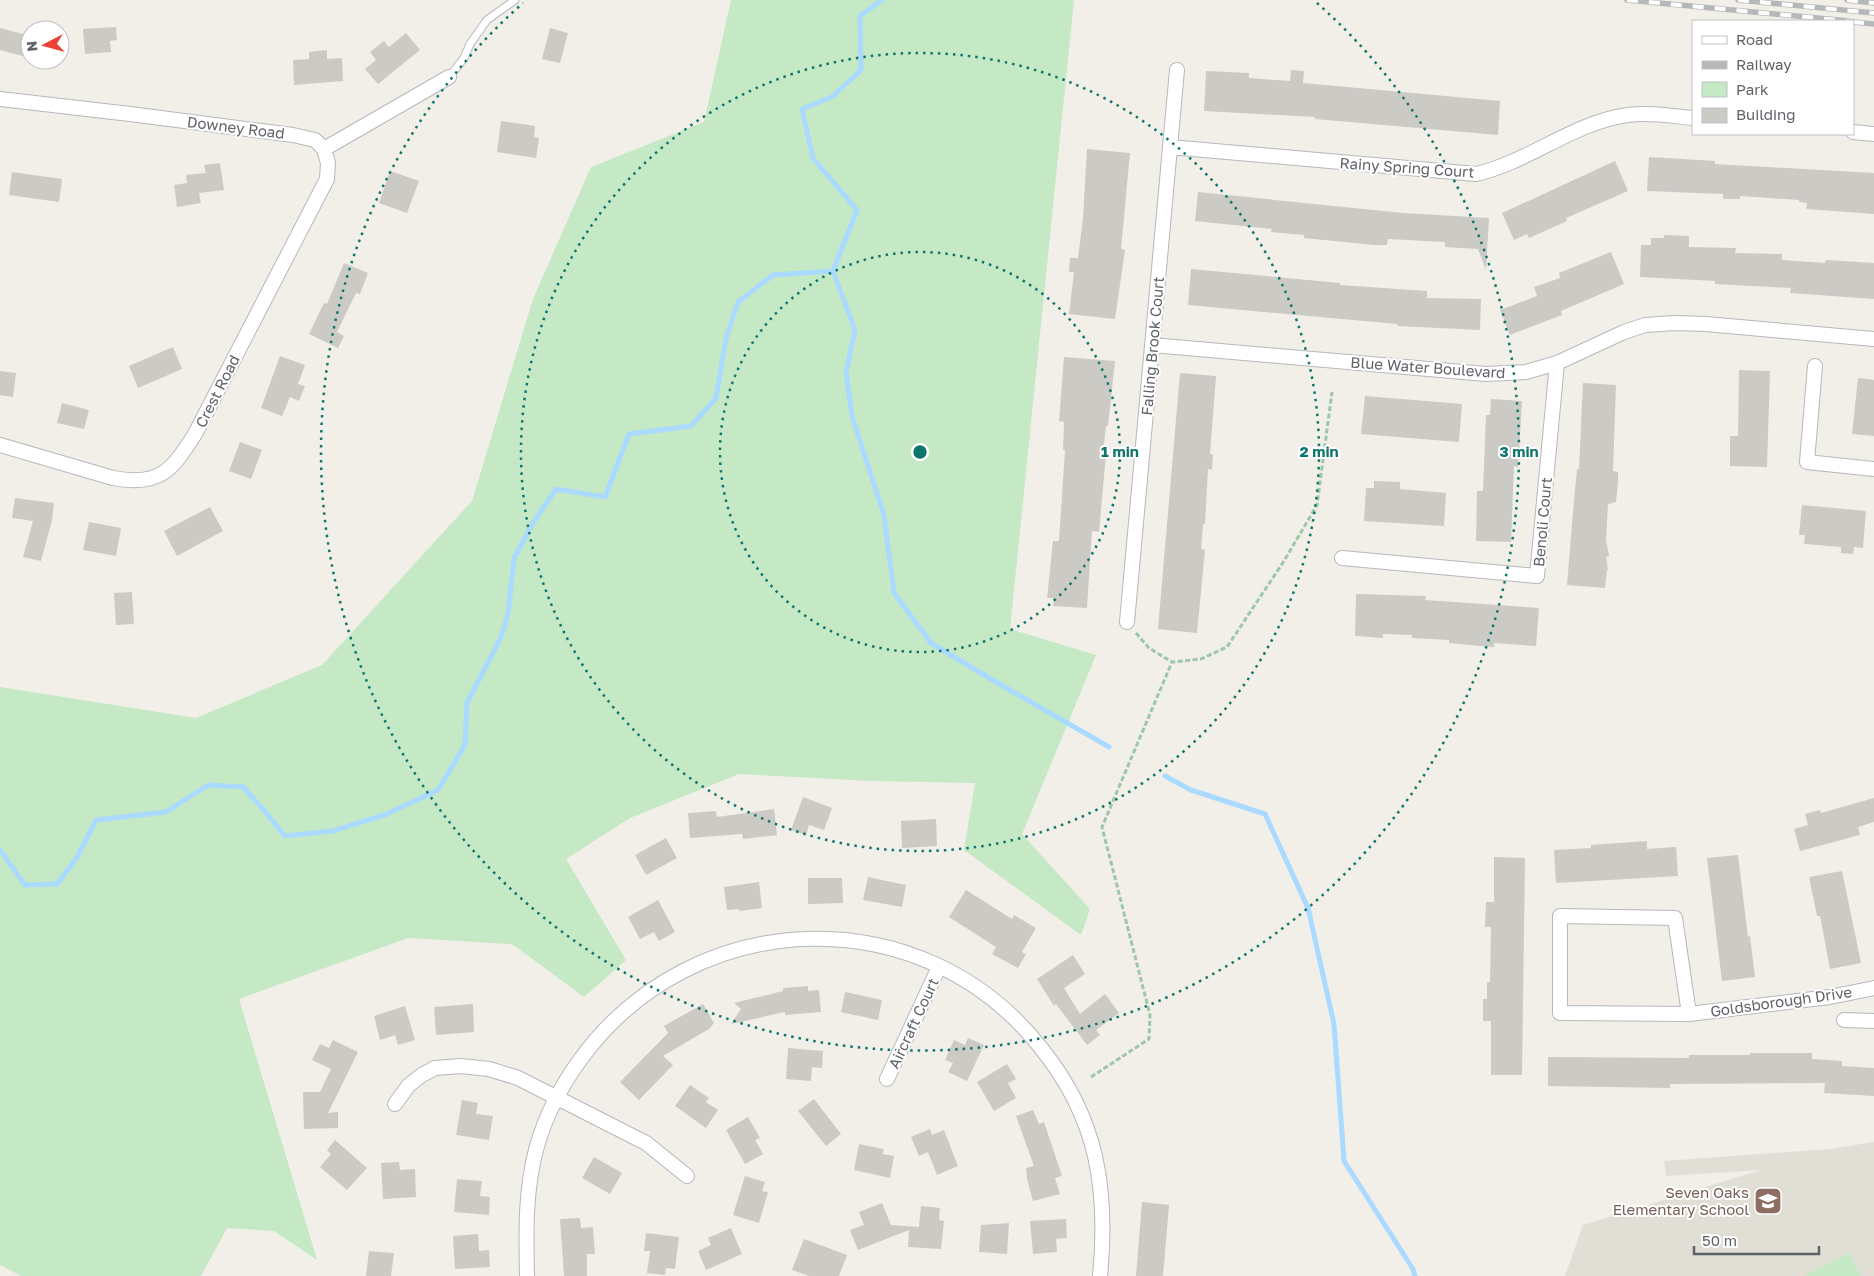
<svg xmlns="http://www.w3.org/2000/svg" width="1874" height="1276" font-family="'Golos Text',sans-serif">
  <style>
    .education { fill: #e1ded6 }
    .green { fill: #c5e8c5 }
    .lines { fill: none; stroke-linecap: round; stroke-linejoin: round }
    .stream { stroke: #aadaff; stroke-width: 5 }
    .building { fill: #cccac5 }
    .lane-casing { stroke: #b5b8bc; stroke-width: 9 }
    .street-casing { stroke: #b5b8bc; stroke-width: 16 }
    .path { stroke: #9cc7a9; stroke-width: 3; stroke-dasharray: 5 2.5; stroke-linecap: butt }
    .lane { stroke: #fff; stroke-width: 7 }
    .street { stroke: #fff; stroke-width: 14 }
    .rail-casing { stroke: #b6b7b8; stroke-width: 5.5 }
    .rail { stroke: #fff; stroke-width: 4; stroke-dasharray: 11; stroke-linecap: butt }
    .ring { fill: none; stroke: #0f766e; stroke-width: 2.5; stroke-dasharray: 2.5 5 }
    .labels { text-anchor: middle; dominant-baseline: central; stroke-width: 4; stroke-linejoin: round; paint-order: stroke }
    .street-label { font-size: 15px; fill: #5f6368; stroke: #fff }
    .education-label { font-size: 15px; fill: #785e54; stroke: #fff; text-anchor: end }
    .centre { fill: #0f766e; stroke: #fff; stroke-width: 2.5 }
    .ring-label { font-size: 15px; text-anchor: middle; font-weight: bold; fill: #0f766e; stroke: #fff; stroke-width: 4; stroke-linejoin: round; paint-order: stroke }
  </style>
  <rect width="100%" height="100%" fill="#f1efe8"/>
  <path class="education" d="M 1874,1142 L 1874,1276 L 1565,1276 L 1583,1225 L 1761,1170 L 1666,1176 L 1664,1161 L 1830,1149 Z"/>
  <path class="green" d="M 731,0 L 1074,0 L 1010,629 L 1096,655 L 1022,834 L 1090,909 L 1081,935 L 964,850 L 975,783 L 871,781 L 739,774 L 630,818 L 566,859 L 626,960 L 584,997 L 512,944 L 408,938 L 239,999 L 317,1260 L 274,1231 L 227,1228 L 201,1276 L 21,1276 L 0,1265 L 0,687 L 196,718 L 322,665 L 472,501 L 533,299 L 591,167 L 704,122 Z
    M 1849,1253 L 1861,1276 L 1805,1276 L 1805,1275 Z"/>
  <g class="lines">
    <path class="stream" d="M 882,0 L 860,16 L 861,70 L 832,97 L 802,109 L 813,158 L 857,210 L 833,271 L 855,330 L 846,372 L 852,416 L 884,515 L 894,593 L 931,643 L 996,682 L 1109,747
      M 1165,776 L 1191,790 L 1265,814 L 1308,908 L 1334,1024 L 1344,1161 L 1413,1269 L 1415,1276
      M 0,850 L 25,885 L 57,884 L 76,859 L 96,820 L 166,812 L 208,785 L 243,787 L 263,809 L 285,836 L 333,831 L 387,814 L 438,790 L 465,745 L 467,703 L 501,637 L 508,614 L 514,558 L 533,523 L 556,489 L 605,497 L 629,434 L 691,426 L 716,398 L 726,339 L 738,302 L 773,275 L 833,271"/>
  </g>
  <path class="building" d="M 116,27 L 117,40 L 110,41 L 111,52 L 85,54 L 83,29 Z
    M 0,28 L 30,36 L 30,58 L 0,50 Z
    M 550,28 L 568,33 L 560,63 L 542,59 Z
    M 406,33 L 420,50 L 378,84 L 365,69 L 376,60 L 370,52 L 384,41 L 389,47 Z
    M 327,50 L 327,59 L 342,58 L 343,81 L 294,85 L 293,60 L 309,59 L 309,52 Z
    M 1291,70 L 1304,71 L 1303,83 L 1500,101 L 1498,135 L 1315,119 L 1315,117 L 1204,111 L 1206,71 L 1249,73 L 1249,78 L 1290,81 Z
    M 501,121 L 535,126 L 534,137 L 539,138 L 536,158 L 497,152 Z
    M 1087,149 L 1130,153 L 1121,249 L 1125,250 L 1115,319 L 1069,314 L 1074,272 L 1069,272 L 1070,258 L 1078,258 L 1083,218 Z
    M 1649,157 L 1715,161 L 1715,164 L 1874,173 L 1874,214 L 1806,209 L 1807,203 L 1799,202 L 1799,200 L 1740,196 L 1740,199 L 1723,199 L 1723,194 L 1647,191 Z
    M 1615,161 L 1628,191 L 1566,218 L 1567,221 L 1529,238 L 1527,234 L 1514,240 L 1502,213 Z
    M 220,163 L 224,190 L 199,193 L 201,203 L 177,207 L 174,185 L 187,183 L 186,175 L 206,173 L 204,165 Z
    M 390,171 L 419,181 L 407,213 L 379,203 Z
    M 12,172 L 62,179 L 59,202 L 9,195 Z
    M 1198,192 L 1403,213 L 1489,218 L 1486,270 L 1478,249 L 1445,247 L 1445,242 L 1388,239 L 1387,245 L 1374,245 L 1304,238 L 1304,235 L 1271,232 L 1272,229 L 1195,221 Z
    M 1664,235 L 1689,236 L 1689,247 L 1736,248 L 1735,253 L 1782,254 L 1782,260 L 1825,263 L 1826,260 L 1874,263 L 1874,299 L 1790,293 L 1791,288 L 1715,284 L 1715,281 L 1640,277 L 1641,245 L 1651,245 L 1651,238 L 1664,238 Z
    M 1611,252 L 1624,284 L 1561,311 L 1562,315 L 1510,335 L 1500,310 L 1537,296 L 1534,287 L 1560,278 L 1559,273 Z
    M 344,263 L 368,273 L 360,294 L 356,293 L 337,332 L 344,336 L 338,348 L 309,334 L 324,303 L 327,304 Z
    M 1191,269 L 1340,283 L 1340,285 L 1427,291 L 1427,298 L 1481,299 L 1480,330 L 1397,326 L 1397,324 L 1188,305 Z
    M 173,347 L 182,369 L 138,388 L 129,366 Z
    M 280,356 L 305,365 L 298,384 L 305,386 L 299,401 L 290,397 L 282,416 L 261,408 Z
    M 1064,357 L 1115,361 L 1108,426 L 1106,426 L 1103,453 L 1106,454 L 1099,532 L 1092,531 L 1087,608 L 1053,606 L 1054,598 L 1047,598 L 1053,541 L 1059,541 L 1062,496 L 1065,450 L 1063,450 L 1064,422 L 1059,421 Z
    M 1739,370 L 1770,371 L 1767,467 L 1730,466 L 1730,436 L 1738,436 Z
    M 0,371 L 16,373 L 13,397 L 0,395 Z
    M 1180,373 L 1216,376 L 1210,454 L 1213,455 L 1212,470 L 1208,469 L 1205,524 L 1203,524 L 1201,549 L 1205,550 L 1197,633 L 1158,629 Z
    M 1858,378 L 1874,380 L 1874,436 L 1852,434 Z
    M 1583,383 L 1616,385 L 1613,471 L 1618,472 L 1618,482 L 1616,502 L 1608,504 L 1606,540 L 1609,556 L 1606,557 L 1608,570 L 1607,570 L 1605,588 L 1567,585 L 1574,500 L 1577,469 L 1579,469 Z
    M 1365,396 L 1462,404 L 1459,442 L 1361,434 Z
    M 1491,399 L 1522,401 L 1518,467 L 1514,466 L 1511,542 L 1476,541 L 1477,491 L 1483,491 L 1486,415 L 1490,415 Z
    M 62,403 L 89,410 L 84,429 L 57,423 Z
    M 240,442 L 262,450 L 251,479 L 229,471 Z
    M 1374,481 L 1400,482 L 1400,489 L 1446,493 L 1444,526 L 1364,521 L 1366,488 L 1374,488 Z
    M 15,498 L 54,503 L 52,520 L 41,561 L 23,557 L 33,521 L 12,518 Z
    M 1802,505 L 1866,511 L 1863,548 L 1854,547 L 1853,554 L 1841,553 L 1841,547 L 1804,544 L 1805,535 L 1799,535 Z
    M 210,507 L 223,531 L 177,556 L 164,531 Z
    M 89,522 L 121,528 L 116,556 L 83,550 Z
    M 132,592 L 134,624 L 116,625 L 114,593 Z
    M 1356,594 L 1426,596 L 1425,600 L 1539,608 L 1536,646 L 1494,643 L 1494,647 L 1480,646 L 1449,643 L 1449,640 L 1412,638 L 1412,635 L 1383,634 L 1383,638 L 1355,636 Z
    M 803,797 L 832,808 L 824,830 L 809,825 L 806,835 L 791,830 Z
    M 1874,798 L 1874,822 L 1858,827 L 1860,835 L 1800,851 L 1794,829 L 1808,825 L 1805,814 L 1820,810 L 1821,813 Z
    M 774,809 L 777,835 L 743,839 L 742,834 L 690,838 L 688,813 L 716,811 L 717,817 Z
    M 936,819 L 937,846 L 902,848 L 901,821 Z
    M 666,838 L 677,858 L 646,875 L 635,855 Z
    M 1647,841 L 1647,849 L 1676,847 L 1678,876 L 1556,883 L 1554,850 L 1591,848 L 1591,845 Z
    M 1738,855 L 1748,937 L 1750,936 L 1755,977 L 1722,981 L 1707,858 Z
    M 1494,857 L 1525,858 L 1522,1075 L 1491,1075 L 1491,1021 L 1483,1021 L 1483,999 L 1487,999 L 1487,982 L 1490,982 L 1491,927 L 1485,927 L 1486,902 L 1494,902 Z
    M 1842,871 L 1861,963 L 1830,969 L 1820,916 L 1817,916 L 1809,877 Z
    M 868,877 L 906,885 L 902,907 L 863,900 Z
    M 808,878 L 842,878 L 843,903 L 808,904 Z
    M 759,882 L 762,908 L 739,911 L 739,909 L 727,910 L 724,887 Z
    M 966,890 L 1012,919 L 1014,915 L 1036,928 L 1022,952 L 1026,954 L 1018,968 L 992,954 L 996,947 L 949,917 Z
    M 658,900 L 675,932 L 659,941 L 654,932 L 640,939 L 628,917 Z
    M 1073,955 L 1085,974 L 1064,988 L 1080,1014 L 1105,994 L 1119,1013 L 1096,1030 L 1100,1035 L 1087,1045 L 1056,1004 L 1054,1006 L 1037,979 Z
    M 808,986 L 808,991 L 819,990 L 821,1012 L 785,1015 L 785,1012 L 731,1024 L 741,1009 L 734,1003 L 783,991 L 783,988 Z
    M 845,992 L 882,1000 L 878,1020 L 841,1012 Z
    M 473,1004 L 474,1032 L 436,1035 L 434,1007 Z
    M 703,1004 L 714,1023 L 709,1029 L 663,1056 L 673,1065 L 639,1100 L 620,1082 L 668,1033 L 664,1026 Z
    M 405,1006 L 415,1040 L 398,1045 L 395,1035 L 380,1040 L 374,1016 Z
    M 968,1038 L 984,1045 L 967,1081 L 948,1072 L 953,1063 L 945,1060 L 954,1040 L 965,1045 Z
    M 333,1040 L 358,1052 L 328,1113 L 338,1112 L 338,1128 L 304,1129 L 303,1092 L 320,1092 L 331,1069 L 312,1060 L 320,1044 L 329,1048 Z
    M 788,1048 L 823,1051 L 822,1068 L 812,1067 L 811,1081 L 786,1079 Z
    M 1750,1053 L 1812,1053 L 1812,1059 L 1842,1061 L 1842,1066 L 1874,1068 L 1874,1096 L 1824,1093 L 1825,1083 L 1670,1084 L 1670,1088 L 1548,1086 L 1548,1057 L 1689,1058 L 1689,1055 L 1750,1055 Z
    M 1007,1064 L 1016,1079 L 1008,1083 L 1016,1098 L 994,1111 L 977,1082 Z
    M 690,1085 L 709,1098 L 706,1102 L 718,1110 L 706,1128 L 675,1106 Z
    M 814,1099 L 841,1134 L 826,1146 L 798,1111 Z
    M 462,1100 L 478,1103 L 476,1114 L 493,1116 L 489,1140 L 456,1135 Z
    M 1033,1110 L 1039,1124 L 1044,1122 L 1062,1176 L 1055,1178 L 1060,1194 L 1033,1201 L 1027,1179 L 1026,1168 L 1034,1166 L 1016,1116 Z
    M 748,1117 L 760,1138 L 755,1140 L 763,1154 L 745,1164 L 726,1130 Z
    M 930,1129 L 932,1135 L 944,1130 L 958,1166 L 937,1175 L 928,1152 L 919,1156 L 911,1137 Z
    M 335,1140 L 367,1168 L 347,1190 L 320,1167 L 331,1154 L 327,1150 Z
    M 859,1144 L 884,1149 L 882,1154 L 894,1156 L 890,1178 L 854,1170 Z
    M 594,1157 L 622,1173 L 610,1194 L 582,1178 Z
    M 399,1162 L 400,1170 L 415,1169 L 416,1197 L 383,1199 L 381,1163 Z
    M 745,1176 L 765,1182 L 762,1191 L 768,1192 L 759,1223 L 733,1215 Z
    M 457,1179 L 482,1181 L 480,1196 L 490,1197 L 489,1215 L 454,1212 Z
    M 1142,1202 L 1169,1205 L 1163,1276 L 1136,1276 Z
    M 882,1203 L 891,1225 L 919,1227 L 921,1206 L 940,1208 L 939,1220 L 944,1221 L 941,1249 L 908,1247 L 909,1230 L 858,1250 L 850,1230 L 864,1225 L 859,1212 Z
    M 580,1218 L 581,1228 L 593,1227 L 595,1254 L 587,1254 L 587,1276 L 564,1276 L 560,1219 Z
    M 1066,1219 L 1067,1238 L 1056,1239 L 1057,1252 L 1033,1254 L 1030,1221 Z
    M 1009,1223 L 1007,1254 L 979,1252 L 981,1225 Z
    M 731,1228 L 742,1254 L 706,1270 L 698,1251 L 711,1245 L 708,1238 Z
    M 646,1233 L 679,1237 L 675,1269 L 666,1268 L 665,1275 L 647,1273 L 650,1251 L 644,1251 Z
    M 478,1234 L 479,1251 L 489,1250 L 490,1267 L 455,1269 L 453,1236 Z
    M 804,1239 L 847,1255 L 839,1276 L 809,1276 L 792,1270 Z
    M 369,1251 L 394,1253 L 391,1276 L 366,1276 Z"/>
  <g class="lines">
    <defs>
      <path id="lane" d="M 449,77 L 464,58 L 470,44 L 487,20 L 515,0"/>
      <path id="street" d="M 0,99 L 130,114 L 293,135 L 315,140 L 324,149 L 449,77
        M 1853,132 L 1874,134
        M 1170,147 L 1476,174 C 1529,162 1574,122 1628,115 C 1650,112 1671,116 1693,118
        M 1152,345 L 1486,374 L 1526,372 L 1557,363 L 1624,332 L 1645,325 L 1675,323 L 1706,324 L 1874,339
        M 1815,366 L 1807,462 L 1874,469
        M 0,445 L 113,478 C 160,487 172,470 195,434 L 327,179 L 328,163 L 324,149
        M 1342,558 L 1537,576 L 1557,363
        M 1127,622 L 1177,70
        M 1689,1014 L 1675,918 L 1560,916 L 1560,1013 L 1689,1014 L 1830,997 L 1874,988
        M 1844,1020 L 1874,1021
        M 887,1079 L 939,967
        M 395,1104 L 409,1085 L 422,1075 L 435,1068 L 461,1066 L 489,1069 L 518,1078 L 646,1143 L 687,1176
        M 527,1276 C 526,1232 525,1189 537,1146 C 546,1115 561,1086 580,1060 C 692,905 922,896 1041,1048 C 1066,1079 1086,1117 1095,1156 C 1104,1196 1104,1235 1100,1276"/>
    </defs>
    <use href="#lane" class="lane-casing"/>
    <use href="#street" class="street-casing"/>
    <path class="path" d="M 1136,633 L 1149,648 L 1172,662 L 1201,659 L 1227,647 L 1284,561 L 1317,505 L 1332,392
      M 1091,1077 L 1149,1039 L 1150,1015 L 1102,827 L 1172,662"/>
    <use href="#lane" class="lane"/>
    <use href="#street" class="street"/>
    <defs>
      <path id="rail" d="M 1627,0 L 1849,21
        M 1738,0 L 1874,13
        M 1847,0 L 1874,3
        M 1853,22 L 1874,24"/>
    </defs>
    <use href="#rail" class="rail-casing"/>
    <use href="#rail" class="rail"/>
  </g>
  <g class="ring">
    <circle cx="920" cy="452" r="200"/>
    <circle cx="920" cy="452" r="399"/>
    <path d="M1317 3A599 599 0 1 1 523 3"/>
  </g>
  <defs>
    <symbol id="school-square" viewBox="-11 -11 22 22"><rect x="-9" y="-9" width="18" height="18" rx="4" fill="#8d6e63" stroke="#fff"/><path d="M0-5L7-2L0 1L-7-2ZM-4 1L0 2.5L4 1V4Q0 6-4 4Z" fill="#fff"/></symbol>
  </defs>
  <g fill-rule="evenodd">
    <use href="#school-square" x="1752" y="1185" width="32" height="32"/>
  </g>
  <g class="labels">
    <g class="street-label">
      <text transform="translate(236 127) rotate(7)">Downey Road</text>
      <text transform="translate(1407 167) rotate(4)">Rainy Spring Court</text>
      <text transform="translate(1152 346) rotate(-85)">Falling Brook Court</text>
      <text transform="translate(1428 367) rotate(4)">Blue Water Boulevard</text>
      <text transform="translate(217 391) rotate(-63)">Crest Road</text>
      <text transform="translate(1542 522) rotate(-85)">Benoli Court</text>
      <text transform="translate(1781 1001) rotate(-8)">Goldsborough Drive</text>
      <text transform="translate(913 1023) rotate(-65)">Aircraft Court</text>
    </g>
    <g class="education-label">
      <text x="1749" y="1192">Seven Oaks<tspan x="1749" dy="17">Elementary School</tspan></text>
    </g>
  </g>
  <circle cx="920" cy="452" r="8" class="centre"/>
  <g class="ring-label">
    <text x="1120" y="457">1 min</text>
    <text x="1319" y="457">2 min</text>
    <text x="1519" y="457">3 min</text>
  </g>
  <rect x="1692" y="20" width="162" height="115" fill="#ffffff" stroke="#bfc1c3"/>
  <rect x="1702" y="36" width="25" height="8" fill="#ffffff" stroke="#bfc1c3"/>
  <text x="1736" y="45" font-size="15" fill="#5f6368">Road</text>
  <rect x="1702" y="61" width="25" height="8" fill="#b6b7b8" stroke="#bfc1c3"/>
  <text x="1736" y="70" font-size="15" fill="#5f6368">Railway</text>
  <rect x="1702" y="82" width="25" height="15" fill="#c5e8c5" stroke="#bfc1c3"/>
  <text x="1736" y="95" font-size="15" fill="#5f6368">Park</text>
  <rect x="1702" y="108" width="25" height="15" fill="#cccac5" stroke="#bfc1c3"/>
  <text x="1736" y="120" font-size="15" fill="#5f6368">Building</text>
  <g transform="translate(45 45) rotate(264)"><circle r="24" fill="#ffffff" stroke="#bfc1c3"/>
  <path d="M0-4L9 19L0 12L-9 19Z" fill="#ea4335"/>
  <text y="-8" font-size="14" font-weight="bold" text-anchor="middle" fill="#5f6368">N</text>
  </g>
  <path d="M1694 1246v8h125v-8" fill="none" stroke="#5f6368" stroke-width="2.5"/>
  <text x="1702" y="1246" font-size="15" fill="#5f6368" stroke="#ffffff" stroke-width="4" paint-order="stroke">50 m</text>
</svg>
